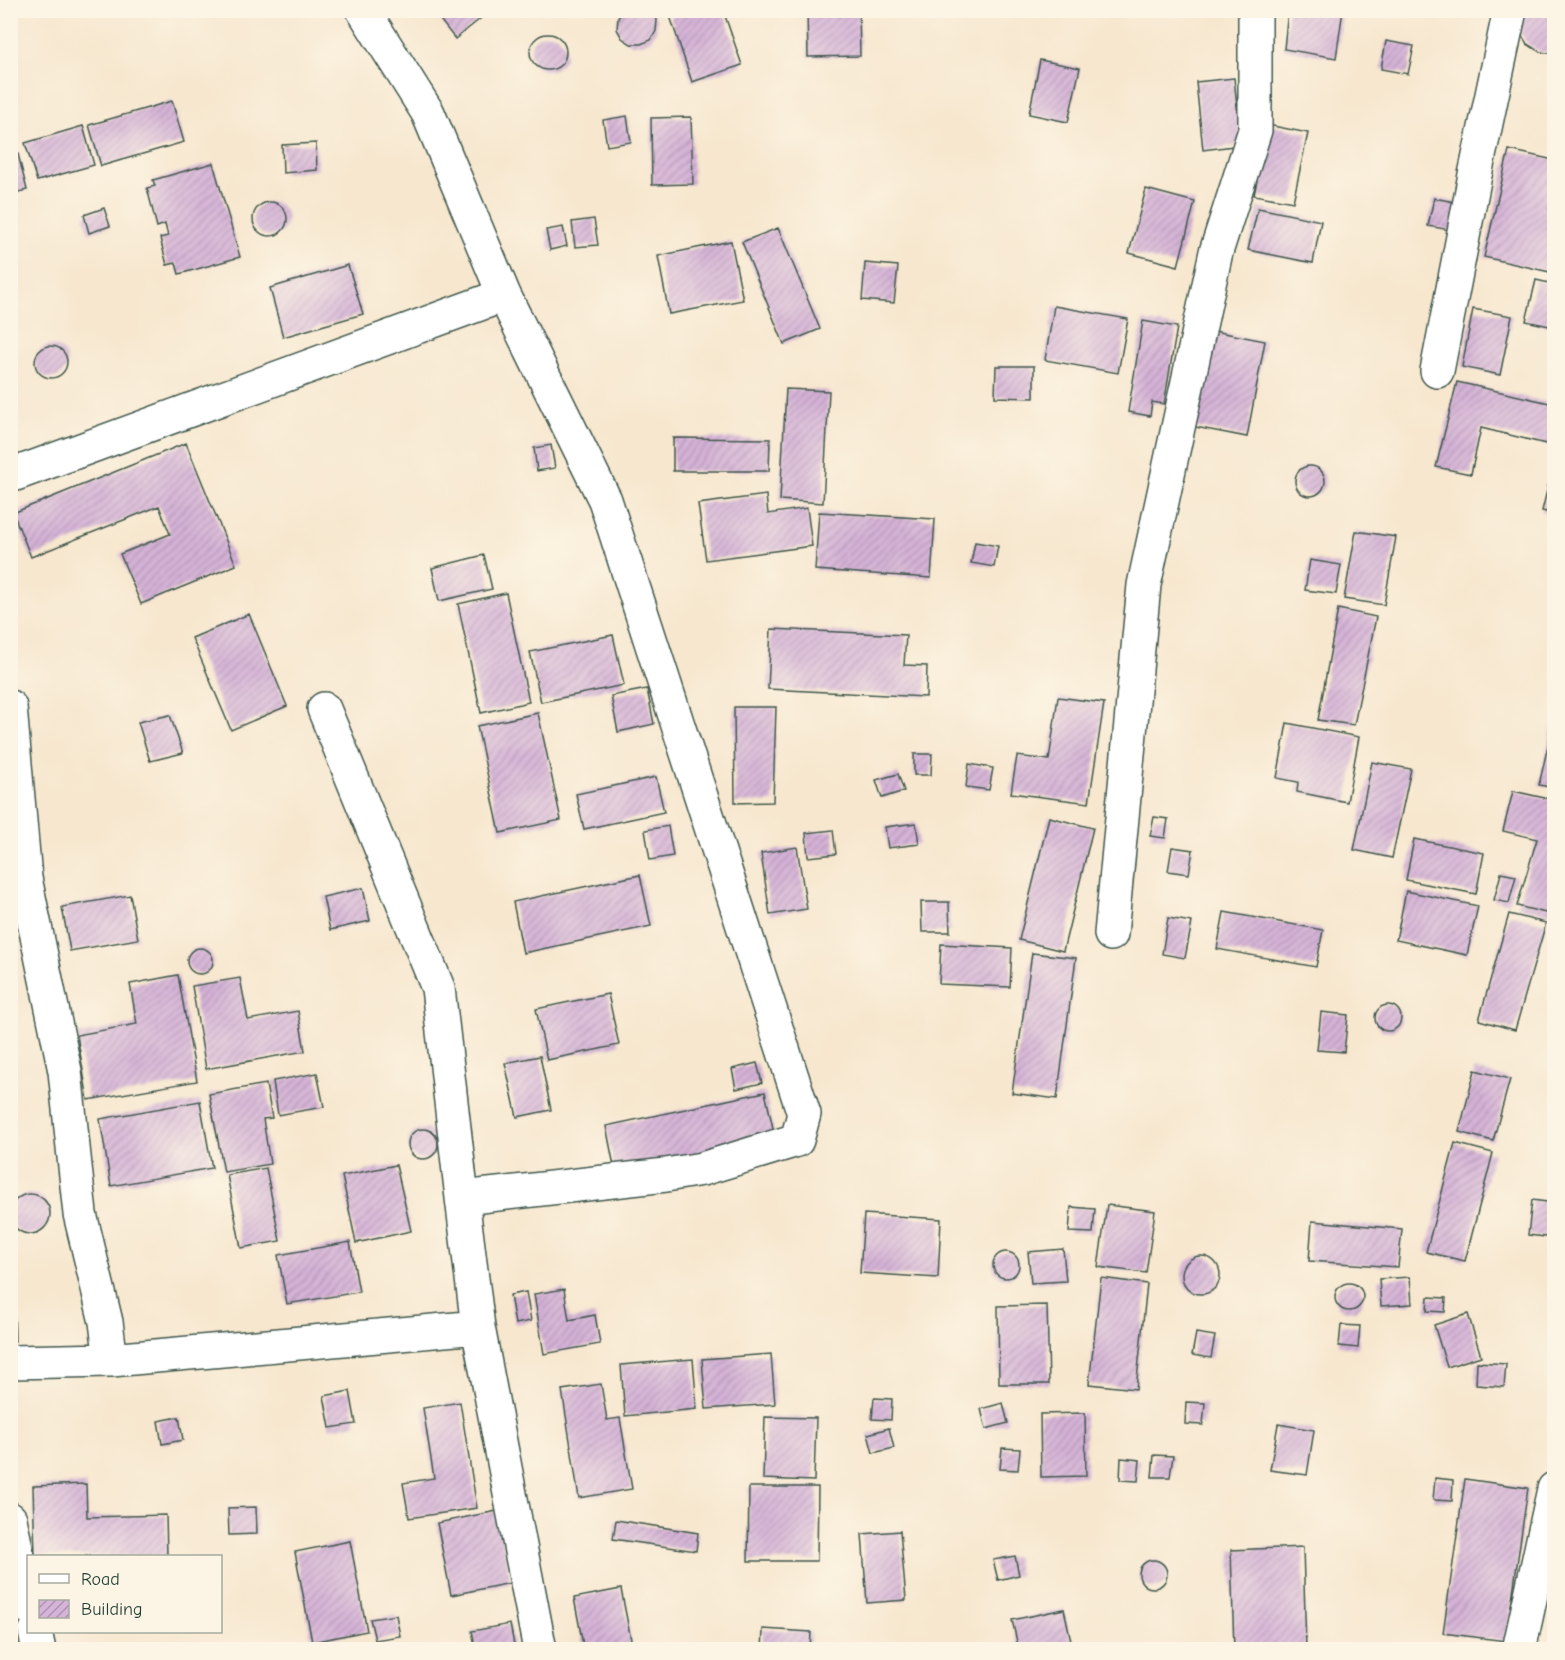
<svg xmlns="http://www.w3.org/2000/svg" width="1565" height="1660" font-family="'Comic Neue',sans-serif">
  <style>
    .building { fill: url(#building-hatch) }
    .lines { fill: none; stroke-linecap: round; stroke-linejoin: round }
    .minor-casing { stroke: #3f564b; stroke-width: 36 }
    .trunk-casing { stroke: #3f564b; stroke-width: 36 }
    .minor { stroke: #fff; stroke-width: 33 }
    .trunk { stroke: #fff; stroke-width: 33 }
  </style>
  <defs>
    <pattern id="building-hatch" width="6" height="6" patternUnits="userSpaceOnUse" patternTransform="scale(1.5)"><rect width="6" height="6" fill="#d6b3d8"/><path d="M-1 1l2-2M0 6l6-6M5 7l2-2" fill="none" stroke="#ad93b0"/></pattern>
  </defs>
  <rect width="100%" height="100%" fill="#fcf5e5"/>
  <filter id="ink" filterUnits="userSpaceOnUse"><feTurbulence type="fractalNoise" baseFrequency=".0167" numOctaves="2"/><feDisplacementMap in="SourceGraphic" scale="12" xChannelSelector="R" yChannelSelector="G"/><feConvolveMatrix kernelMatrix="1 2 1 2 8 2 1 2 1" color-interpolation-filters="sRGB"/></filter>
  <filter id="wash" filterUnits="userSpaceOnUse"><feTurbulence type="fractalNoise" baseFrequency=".008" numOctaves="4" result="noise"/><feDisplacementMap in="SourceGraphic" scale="24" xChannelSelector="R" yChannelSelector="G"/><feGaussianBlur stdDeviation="1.35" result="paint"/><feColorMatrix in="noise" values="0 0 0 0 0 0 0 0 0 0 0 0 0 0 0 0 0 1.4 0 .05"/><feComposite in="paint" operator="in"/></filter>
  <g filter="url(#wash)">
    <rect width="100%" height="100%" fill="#f7e7cf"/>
    <g id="blocks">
      <path class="building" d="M 455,10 L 481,10 L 485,15 L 455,39 L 441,21 Z
        M 623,10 L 652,10 L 657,20 L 656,31 L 651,40 L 641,44 L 631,44 L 622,38 L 617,29 L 618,18 Z
        M 686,10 L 723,10 L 742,65 L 692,82 L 670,16 Z
        M 807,10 L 859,10 L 860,56 L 808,57 Z
        M 1288,10 L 1343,10 L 1336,58 L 1284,49 Z
        M 1519,10 L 1554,10 L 1554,54 L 1540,52 L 1527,44 L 1519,31 Z
        M530 52a18 18 0 1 1 36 0a18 18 0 1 1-36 0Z
        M 1386,41 L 1414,46 L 1408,74 L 1381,69 Z
        M 1040,60 L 1080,68 L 1068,122 L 1029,114 Z
        M 1234,78 L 1241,145 L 1203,150 L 1196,82 Z
        M 172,101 L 184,142 L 101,166 L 89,125 Z
        M 627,116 L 631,142 L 607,146 L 603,120 Z
        M 691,117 L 693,184 L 652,185 L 651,118 Z
        M 1268,125 L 1308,133 L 1293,202 L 1254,195 Z
        M 83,126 L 94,165 L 37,181 L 25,143 Z
        M 316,143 L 317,170 L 283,173 L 282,145 Z
        M 1509,150 L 1554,160 L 1554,185 L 1549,210 L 1554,211 L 1554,273 L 1484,257 Z
        M 18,154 L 27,190 L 10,194 L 10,156 Z
        M 213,163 L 240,257 L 179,274 L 176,263 L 167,265 L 160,238 L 168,236 L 165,224 L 157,227 L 147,188 L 155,186 L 153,180 Z
        M 1146,189 L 1195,202 L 1178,266 L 1129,253 Z
        M 1434,198 L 1460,203 L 1455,231 L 1428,226 Z
        M253 219a17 17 0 1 1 34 0a17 17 0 1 1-34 0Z
        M 104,208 L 110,226 L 89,233 L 84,215 Z
        M 1258,208 L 1321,221 L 1313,263 L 1248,250 Z
        M 594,219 L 598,245 L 575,247 L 572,222 Z
        M 563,227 L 567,246 L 550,250 L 546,230 Z
        M 778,228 L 820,329 L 784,344 L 742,242 Z
        M 731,241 L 743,300 L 669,314 L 658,256 Z
        M 865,263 L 898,266 L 894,303 L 862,300 Z
        M 348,265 L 363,314 L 283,337 L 270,288 Z
        M 1536,280 L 1554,284 L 1554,327 L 1526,321 Z
        M 1054,306 L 1128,319 L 1118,373 L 1045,360 Z
        M 1473,309 L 1512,316 L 1500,375 L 1462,367 Z
        M 1143,321 L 1177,327 L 1164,404 L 1152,402 L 1150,416 L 1128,412 Z
        M 1214,331 L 1265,341 L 1247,437 L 1195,427 Z
        M35 362a16 16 0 1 1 32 0a16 16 0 1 1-32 0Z
        M 996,366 L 1034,366 L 1034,398 L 995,397 Z
        M 1457,382 L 1554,404 L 1554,446 L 1481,428 L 1471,474 L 1436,467 Z
        M 786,389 L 829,391 L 823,503 L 780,500 Z
        M 673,438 L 770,439 L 769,471 L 673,471 Z
        M 186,443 L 236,565 L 141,604 L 120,554 L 170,534 L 159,506 L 31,557 L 13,513 Z
        M 551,445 L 555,468 L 537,471 L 534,448 Z
        M1295 481a15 15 0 1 1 30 0a15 15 0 1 1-30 0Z
        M 1551,474 L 1554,475 L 1554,514 L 1542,511 Z
        M 766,495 L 768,514 L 807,508 L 812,546 L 706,560 L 698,504 Z
        M 819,512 L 935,519 L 931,578 L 815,570 Z
        M 1356,531 L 1396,537 L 1384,605 L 1344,599 Z
        M 975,542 L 998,546 L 994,567 L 971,563 Z
        M 484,555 L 492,589 L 439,601 L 432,568 Z
        M 1310,560 L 1341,565 L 1336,594 L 1305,590 Z
        M 506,593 L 529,702 L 481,713 L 458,604 Z
        M 1338,609 L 1376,617 L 1354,725 L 1318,720 Z
        M 249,614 L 287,706 L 231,730 L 192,638 Z
        M 771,629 L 906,635 L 904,665 L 927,666 L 926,697 L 768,689 Z
        M 613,635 L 624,685 L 541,702 L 530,652 Z
        M 647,689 L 654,724 L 618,732 L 611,696 Z
        M 1058,697 L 1104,703 L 1089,803 L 1011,793 L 1017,756 L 1049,760 Z
        M 734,707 L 776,707 L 773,802 L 735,803 Z
        M 538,713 L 561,820 L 500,833 L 477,726 Z
        M 170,715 L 183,753 L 150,761 L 138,722 Z
        M 1554,719 L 1554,788 L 1539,785 Z
        M 1287,723 L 1359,737 L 1347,802 L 1297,792 L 1298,782 L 1277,778 Z
        M 914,754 L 932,754 L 931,775 L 914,775 Z
        M 1372,762 L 1411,769 L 1392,858 L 1354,850 Z
        M 969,764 L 993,768 L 989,790 L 966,787 Z
        M 898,774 L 904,791 L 882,798 L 876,780 Z
        M 656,777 L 664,812 L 584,829 L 576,794 Z
        M 1513,791 L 1554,800 L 1554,915 L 1517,906 L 1537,839 L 1503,831 Z
        M 1049,817 L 1093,828 L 1063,951 L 1019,940 Z
        M 1154,817 L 1168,819 L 1165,838 L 1150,836 Z
        M 916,823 L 919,844 L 888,848 L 885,827 Z
        M 668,826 L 673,856 L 650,860 L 645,830 Z
        M 833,830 L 836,854 L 808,857 L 806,833 Z
        M 1414,839 L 1484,853 L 1476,894 L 1406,880 Z
        M 797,847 L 807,909 L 770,915 L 761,853 Z
        M 1172,847 L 1193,850 L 1189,874 L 1168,871 Z
        M 1501,873 L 1516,876 L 1509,903 L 1494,900 Z
        M 640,875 L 651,926 L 523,953 L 513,902 Z
        M 363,888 L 370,921 L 330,930 L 323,897 Z
        M 1406,891 L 1478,906 L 1467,955 L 1396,940 Z
        M 130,895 L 138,939 L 70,951 L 62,907 Z
        M 921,902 L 949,902 L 950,932 L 922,932 Z
        M 1224,912 L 1323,930 L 1316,967 L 1217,949 Z
        M 1509,914 L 1546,923 L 1515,1030 L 1479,1020 Z
        M 1168,918 L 1192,922 L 1185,958 L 1162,954 Z
        M 941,944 L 1012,948 L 1010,987 L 939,984 Z
        M187 961a13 13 0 1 1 26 0a13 13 0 1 1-26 0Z
        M 1032,953 L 1076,958 L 1057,1099 L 1012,1093 Z
        M 178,975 L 197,1081 L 88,1100 L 77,1035 L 137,1024 L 130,984 Z
        M 240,978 L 248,1020 L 298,1011 L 305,1051 L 206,1069 L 192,986 Z
        M 608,994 L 619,1045 L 547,1060 L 536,1009 Z
        M1375 1018a13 13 0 1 1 26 0a13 13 0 1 1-26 0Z
        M 1321,1012 L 1348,1015 L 1344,1052 L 1317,1050 Z
        M 540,1056 L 551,1110 L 517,1117 L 505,1063 Z
        M 757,1063 L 762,1083 L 736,1089 L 732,1069 Z
        M 1475,1070 L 1510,1079 L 1493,1141 L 1459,1132 Z
        M 317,1073 L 324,1107 L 278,1115 L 273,1081 Z
        M 266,1084 L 272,1118 L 263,1119 L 270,1164 L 224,1172 L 209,1094 Z
        M 765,1092 L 775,1137 L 615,1171 L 606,1126 Z
        M 200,1101 L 212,1168 L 111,1186 L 100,1119 Z
        M408 1144a15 15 0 1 1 30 0a15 15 0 1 1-30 0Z
        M 1455,1143 L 1493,1153 L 1465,1261 L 1426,1252 Z
        M 396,1165 L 411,1231 L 356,1243 L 342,1176 Z
        M 266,1168 L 280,1241 L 241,1248 L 227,1175 Z
        M10 1214a20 20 0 1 1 40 0a20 20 0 1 1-40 0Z
        M 1532,1200 L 1554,1203 L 1554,1238 L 1528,1235 Z
        M 1107,1205 L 1155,1211 L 1146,1273 L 1098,1267 Z
        M 1071,1207 L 1095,1209 L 1093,1233 L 1069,1232 Z
        M 864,1214 L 941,1219 L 938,1278 L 860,1273 Z
        M 1312,1221 L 1402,1229 L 1398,1267 L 1309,1261 Z
        M 350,1242 L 359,1292 L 287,1304 L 278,1255 Z
        M 1063,1249 L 1066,1281 L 1031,1283 L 1028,1252 Z
        M993 1265a13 13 0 1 1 26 0a13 13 0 1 1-26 0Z
        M1182 1275a19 19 0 1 1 38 0a19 19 0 1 1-38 0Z
        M 1410,1277 L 1412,1304 L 1381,1306 L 1379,1279 Z
        M 1101,1278 L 1147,1284 L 1136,1389 L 1089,1384 Z
        M1335 1297a14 14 0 1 1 28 0a14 14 0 1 1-28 0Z
        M 564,1289 L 569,1320 L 595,1315 L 600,1344 L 544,1354 L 534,1294 Z
        M 526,1292 L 531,1321 L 515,1324 L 510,1295 Z
        M 1428,1297 L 1446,1298 L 1445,1312 L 1427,1311 Z
        M 1047,1305 L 1049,1384 L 999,1384 L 998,1306 Z
        M 10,1306 L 14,1306 L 15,1341 L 10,1341 Z
        M 1468,1314 L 1481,1356 L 1447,1367 L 1434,1325 Z
        M 1341,1325 L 1360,1326 L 1358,1348 L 1339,1346 Z
        M 1196,1333 L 1215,1336 L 1211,1358 L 1192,1355 Z
        M 771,1354 L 775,1404 L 706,1409 L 702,1359 Z
        M 693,1359 L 697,1409 L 625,1416 L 621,1365 Z
        M 1477,1362 L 1506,1364 L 1504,1387 L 1476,1385 Z
        M 601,1384 L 607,1420 L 620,1418 L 632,1489 L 579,1498 L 562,1390 Z
        M 350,1391 L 356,1424 L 330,1428 L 324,1396 Z
        M 874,1398 L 892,1399 L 891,1420 L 872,1419 Z
        M 460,1402 L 477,1508 L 409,1518 L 403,1483 L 434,1478 L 423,1408 Z
        M 1186,1402 L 1205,1403 L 1203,1425 L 1185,1424 Z
        M 1003,1403 L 1008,1423 L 986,1429 L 981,1409 Z
        M 1085,1413 L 1086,1476 L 1041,1477 L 1040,1414 Z
        M 179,1417 L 183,1440 L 162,1444 L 158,1421 Z
        M 765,1417 L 816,1418 L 814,1481 L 763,1479 Z
        M 1278,1424 L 1314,1430 L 1307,1475 L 1270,1470 Z
        M 889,1428 L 894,1448 L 873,1453 L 868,1434 Z
        M 1002,1448 L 1020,1449 L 1018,1470 L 1000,1469 Z
        M 1154,1455 L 1173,1456 L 1170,1477 L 1152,1477 Z
        M 1121,1458 L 1140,1460 L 1138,1481 L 1120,1480 Z
        M 1435,1478 L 1453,1480 L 1452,1501 L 1433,1500 Z
        M 1465,1479 L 1528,1488 L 1506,1641 L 1443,1633 Z
        M 86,1484 L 87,1517 L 166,1515 L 167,1556 L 35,1556 L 33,1486 Z
        M 749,1487 L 818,1487 L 817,1561 L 748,1561 Z
        M 256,1507 L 257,1534 L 229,1535 L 228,1508 Z
        M 497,1511 L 511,1583 L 451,1595 L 437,1523 Z
        M 616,1520 L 698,1533 L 696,1551 L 613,1539 Z
        M 900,1531 L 906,1600 L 867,1603 L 862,1534 Z
        M 350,1541 L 367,1631 L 312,1642 L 295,1552 Z
        M 1303,1547 L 1306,1650 L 1234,1650 L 1231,1550 Z
        M 1015,1556 L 1019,1575 L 998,1580 L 993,1560 Z
        M1139 1574a14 14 0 1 1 28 0a14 14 0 1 1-28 0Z
        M 621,1589 L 633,1650 L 584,1650 L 574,1598 Z
        M 1064,1609 L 1073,1650 L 1019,1650 L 1012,1620 Z
        M 396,1615 L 400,1636 L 375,1640 L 370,1619 Z
        M 510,1624 L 515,1650 L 476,1650 L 472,1631 Z
        M 763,1629 L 811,1632 L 810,1650 L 762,1650 Z
        M 24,1631 L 27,1650 L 10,1650 L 10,1634 Z"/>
    </g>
  </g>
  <g filter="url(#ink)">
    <use href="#blocks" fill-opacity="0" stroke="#3f564b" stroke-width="1.5"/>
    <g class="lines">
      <defs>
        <path id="minor" d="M 363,10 L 428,113 L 504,295 L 605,500 L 804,1114 L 797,1140 L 702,1169 L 666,1175 L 462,1198
          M 1437,371 L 1475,175 L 1510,10
          M 10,476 L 504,295
          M 10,707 L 25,878 L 65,1071 L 80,1214 L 106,1322 L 111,1360
          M 324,709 L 438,988 L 462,1198 L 478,1327 L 540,1650
          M 1111,934 L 1144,585 L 1216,252 L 1255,130 L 1255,10
          M 10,1362 L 111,1360 L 478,1327
          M 10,1519 L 28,1607
          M 35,1632 L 39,1650"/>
        <path id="trunk" d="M 1519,1650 L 1554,1489"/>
      </defs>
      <use href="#minor" class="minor-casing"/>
      <use href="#trunk" class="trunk-casing"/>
      <use href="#minor" class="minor"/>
      <use href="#trunk" class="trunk"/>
    </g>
  </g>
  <rect width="1565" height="1660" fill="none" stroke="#fcf5e5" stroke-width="36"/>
  <rect x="27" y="1555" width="195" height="78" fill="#fcf5e5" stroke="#a4ab9e" stroke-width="1.5"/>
  <rect x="39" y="1574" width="30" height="9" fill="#ffffff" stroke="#a4ab9e" stroke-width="1.5"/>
  <text x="81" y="1585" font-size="18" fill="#1f3d34">Road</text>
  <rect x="39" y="1600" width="30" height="18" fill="url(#building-hatch)" stroke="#a4ab9e" stroke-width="1.5"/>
  <text x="81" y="1615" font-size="18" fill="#1f3d34">Building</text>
</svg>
